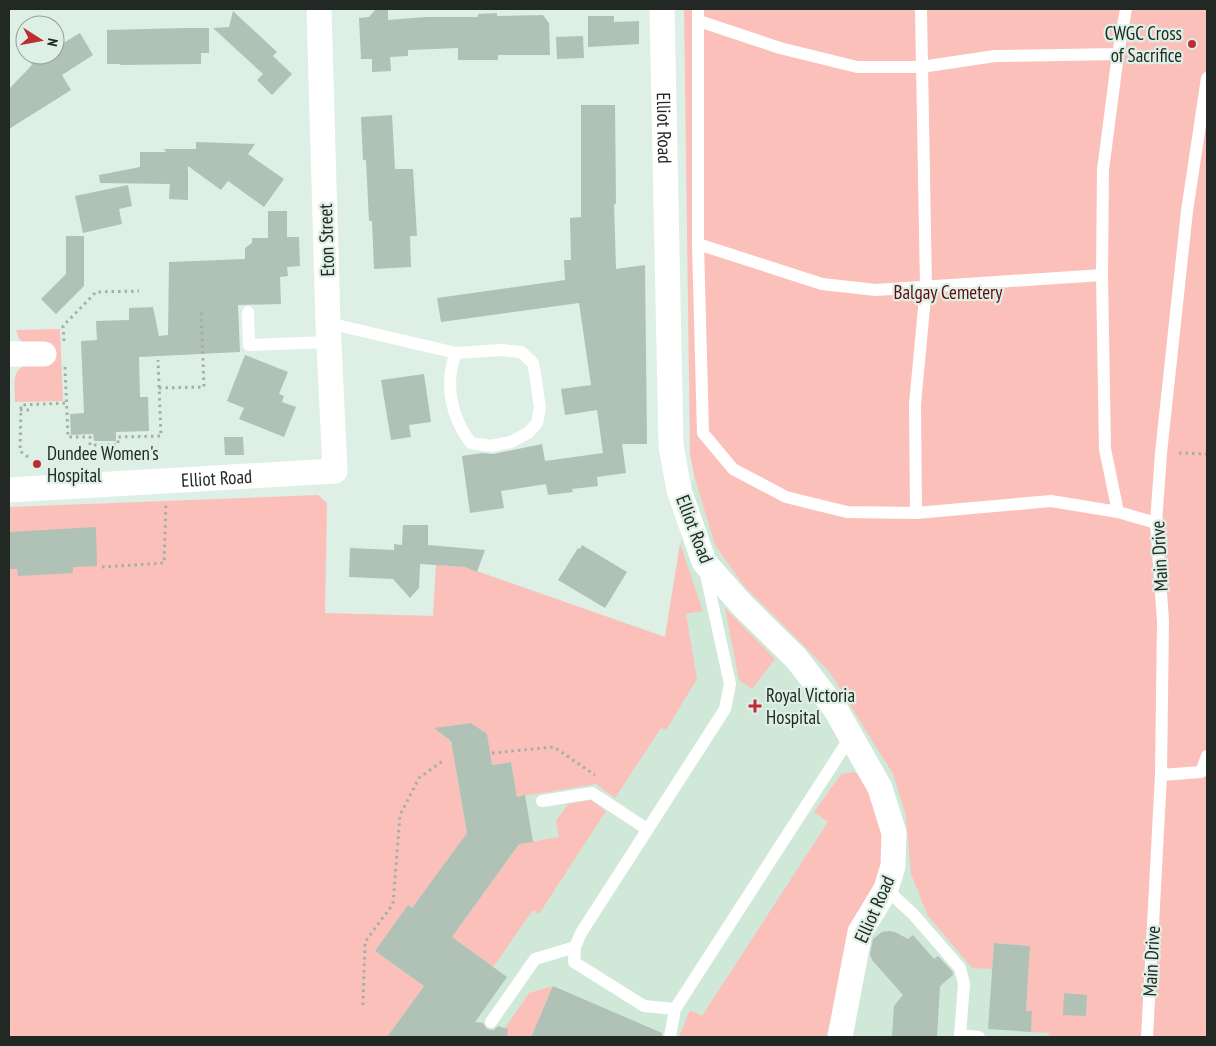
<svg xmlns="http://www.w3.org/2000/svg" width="1216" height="1046" font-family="'PT Sans Narrow',sans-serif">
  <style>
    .built { fill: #cfe8d8 }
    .green { fill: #fcc0bb }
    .building { fill: #b0c1b6 }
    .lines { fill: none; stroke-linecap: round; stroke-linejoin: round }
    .path { stroke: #a2b0a7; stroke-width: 3; stroke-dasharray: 2.5 4; stroke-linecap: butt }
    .lane { stroke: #fff; stroke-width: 12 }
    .street { stroke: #fff; stroke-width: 25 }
    .poi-dot { fill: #bd2d35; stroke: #def0e5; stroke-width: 2 }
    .labels { text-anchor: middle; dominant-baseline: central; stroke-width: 4.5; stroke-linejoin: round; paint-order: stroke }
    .poi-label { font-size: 19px; fill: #222925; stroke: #def0e5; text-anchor: start }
    .street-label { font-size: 19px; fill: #222925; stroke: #def0e5 }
    .park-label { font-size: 19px; fill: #640c14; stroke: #def0e5 }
  </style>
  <rect width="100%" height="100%" fill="#def0e5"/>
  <path class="built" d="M 694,475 L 763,533 L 1135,1037 L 355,1037 L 362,614 L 433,616 L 436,565 L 465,567 L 665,637 L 680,544 Z"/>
  <path class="green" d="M 684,9 L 1207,9 L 1207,1037 L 1049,1037 L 1049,1033 L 1031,1032 L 1032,1012 L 1026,1011 L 1030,946 L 994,943 L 992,969 L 972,968 L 928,916 L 911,874 L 906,816 L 893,774 L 829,671 L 745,587 L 715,545 L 694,475 L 690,455 Z
    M 60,329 L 63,401 L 15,402 C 15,386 10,370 28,364 L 26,344 L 19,339 L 16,330 Z
    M 318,495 L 327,503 L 325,613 L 433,616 L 436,565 L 465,567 L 665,637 L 680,544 L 703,611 L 686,614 L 697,679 L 666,730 L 661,728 L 615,798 L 596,784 L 517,797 L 511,762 L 492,765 L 483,741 L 487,734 L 471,723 L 447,726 L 442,734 L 451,741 L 450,744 L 458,750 L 456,771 L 467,833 L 412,908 L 408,906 L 375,951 L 424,986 L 393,1028 L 394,1037 L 9,1037 L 9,507 Z
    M 725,608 L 775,659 L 752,689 L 739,680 Z
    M 854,772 L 868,780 L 885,829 L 882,864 L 845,970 L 826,1037 L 679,1037 L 690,1010 L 702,1016 L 828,822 L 814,812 L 841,774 Z
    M 591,800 L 606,811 L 539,914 L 533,910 L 493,967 L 452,937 L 519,844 L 559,837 L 556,821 L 568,804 Z
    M 553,986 L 531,1037 L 504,1036 L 505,1028 L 529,993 Z"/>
  <path class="building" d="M 376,9 L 388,9 L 388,20 L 426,17 L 478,17 L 478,14 L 497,13 L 497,16 L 543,15 L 549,23 L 550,55 L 498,55 L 498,60 L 458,60 L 458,48 L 408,50 L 408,56 L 390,57 L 391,71 L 372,72 L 372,59 L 361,59 L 359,18 L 369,17 Z
    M 233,11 L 277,52 L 273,56 L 292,74 L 272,95 L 257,80 L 263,74 L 213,28 L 229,27 Z
    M 588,16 L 614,16 L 614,22 L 639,21 L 639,44 L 588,47 Z
    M 184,28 L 209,28 L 209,53 L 201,53 L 201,64 L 121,65 L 120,64 L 107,64 L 107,30 Z
    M 80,33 L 93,55 L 62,75 L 71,90 L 9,129 L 9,89 L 32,65 L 31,63 L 44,55 L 55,55 L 55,48 Z
    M 583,36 L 584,58 L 557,59 L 556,37 Z
    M 581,105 L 615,105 L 616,204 L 614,204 L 616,269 L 645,265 L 647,444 L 622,444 L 626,473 L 597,477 L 598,486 L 572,489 L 573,492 L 548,495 L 546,484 L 501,491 L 504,508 L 470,513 L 462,456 L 482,453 L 493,454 L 542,444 L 545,461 L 603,453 L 597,410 L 565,415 L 561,389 L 591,385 L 579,303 L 441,322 L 437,298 L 565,280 L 564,260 L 571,260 L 570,218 L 581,217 Z
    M 392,115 L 395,169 L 413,169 L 417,236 L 410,236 L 411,267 L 374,269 L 372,221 L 369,221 L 366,160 L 363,160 L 361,117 Z
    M 196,142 L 255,144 L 248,154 L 284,179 L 264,207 L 228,181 L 221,190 L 188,166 L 188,200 L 169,199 L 170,184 L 100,183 L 99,175 L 140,167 L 140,152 L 166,152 L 164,149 L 196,149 Z
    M 128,185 L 132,206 L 119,209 L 122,224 L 83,233 L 75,196 Z
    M 268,211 L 287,211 L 287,237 L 299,237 L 300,266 L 287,267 L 288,276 L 280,277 L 281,304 L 238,305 L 240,352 L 139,357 L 140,397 L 148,397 L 149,431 L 116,432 L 116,441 L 94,441 L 93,434 L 71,435 L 70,414 L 84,413 L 81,341 L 97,340 L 96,321 L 129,320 L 129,308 L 153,307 L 159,336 L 168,335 L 169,262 L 245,259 L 245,248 L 252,243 L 252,238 L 268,238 Z
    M 66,236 L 84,236 L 84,286 L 56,314 L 41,299 L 66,274 Z
    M 245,355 L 288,372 L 279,394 L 284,396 L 282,402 L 296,407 L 284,437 L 239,419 L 244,408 L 227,401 Z
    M 424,374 L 431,422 L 409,425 L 411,437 L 391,440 L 381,380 Z
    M 224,437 L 243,437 L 244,455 L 225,455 Z
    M 403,525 L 428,525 L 428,545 L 485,550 L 477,572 L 465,567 L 420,564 L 419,588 L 410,598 L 393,579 L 349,577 L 350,548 L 394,550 L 394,544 L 402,545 Z
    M 96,527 L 97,566 L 73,567 L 73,573 L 18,576 L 17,569 L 9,569 L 9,532 Z
    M 582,545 L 627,572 L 605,608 L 558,580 L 578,548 L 580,549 Z
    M 471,723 L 487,734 L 492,765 L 511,762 L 517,797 L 525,795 L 533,842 L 519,844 L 452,937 L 507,977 L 475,1022 L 483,1023 L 486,1028 L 490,1030 L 494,1030 L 498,1026 L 508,1029 L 507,1037 L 387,1037 L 424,986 L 375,951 L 408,905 L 412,908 L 467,833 L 451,741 L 434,728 Z
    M 889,931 L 895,932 L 908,939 L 913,935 L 934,959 L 938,956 L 953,972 L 953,975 L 940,986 L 937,1037 L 892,1037 L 894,1006 L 903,995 L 872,960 L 870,954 L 873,939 L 882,932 Z
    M 994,943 L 1030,946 L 1026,1011 L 1032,1011 L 1031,1032 L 988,1029 Z
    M 553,986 L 662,1033 L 662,1037 L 531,1037 Z
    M 1064,993 L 1087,995 L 1086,1016 L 1063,1015 Z"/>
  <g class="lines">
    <path class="path" d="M 1136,55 L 1173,59
      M 64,341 L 63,326 L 96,292 L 139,291
      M 65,367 L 68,437 L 90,437 L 90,445 L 118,445 L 118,437 L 161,436 L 158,360
      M 159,388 L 204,387 L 201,309
      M 20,410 L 31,410
      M 1179,453 L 1207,454
      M 28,457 L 20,451 L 21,405 L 67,403
      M 102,567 L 164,563 L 166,503
      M 492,753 L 554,747 L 595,775
      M 363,1005 L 365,942 L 393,904 L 400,815 L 419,778 L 444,760"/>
    <path class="lane" d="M 698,9 L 698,244 L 703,433 L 733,469 L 786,497 L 847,512 L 916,513 L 1051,501 L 1118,512 L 1156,523
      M 699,21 L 780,48 L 857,67 L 921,67 L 995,56 L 1118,54
      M 698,244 L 822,284 L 876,290 L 1102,275
      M 248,312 L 249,345 L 329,342
      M 328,323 L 456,353 C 444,383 451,418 471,443 L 491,446 L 511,442 L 528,433 L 537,423 L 540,408 L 536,380 L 533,363 L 521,352 L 501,350 L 456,353
      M 1118,512 L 1105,449 L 1102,275 L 1103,170 L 1118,54 L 1126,9
      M 916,513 L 915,404 L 926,287 L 921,9
      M 705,570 L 730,684 L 725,709 L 581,933 L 575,947 L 574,962 L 644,1006 L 675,1009 L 851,736
      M 1161,775 L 1201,772 L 1207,756
      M 542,801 L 592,793 L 647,829
      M 886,889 L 913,914 L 960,968 L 964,984 L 960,1035 L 979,1037
      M 491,1022 L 535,959 L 575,947
      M 670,1037 L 675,1009
      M 1147,1037 L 1161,775 L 1163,621 L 1156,523 L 1161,453 L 1187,211 L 1207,78"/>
    <g class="street">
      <path id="s1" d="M 662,9 L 671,446 L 679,490 L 704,562 L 743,606 L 796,658 L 836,710 L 880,788 L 894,833 L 893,866 L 886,889 L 860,932 L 840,1037"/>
      <path d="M 9,354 L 44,354"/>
      <path id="s2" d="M 9,490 L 335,471 L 328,323 L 319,9"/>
    </g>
  </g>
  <g class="poi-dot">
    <circle cx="1192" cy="44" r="5"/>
    <circle cx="37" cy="464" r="5"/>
    <path d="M752.5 698.5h5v5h5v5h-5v5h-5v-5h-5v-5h5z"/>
  </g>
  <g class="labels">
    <g class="poi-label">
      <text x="1182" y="33" text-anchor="end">CWGC Cross<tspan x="1182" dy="22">of Sacrifice</tspan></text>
      <text x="47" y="453">Dundee Women's<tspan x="47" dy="22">Hospital</tspan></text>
      <text x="766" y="695">Royal Victoria<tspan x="766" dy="22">Hospital</tspan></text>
    </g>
    <g class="street-label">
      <text stroke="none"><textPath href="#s1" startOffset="119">Elliot Road</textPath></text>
      <text transform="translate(326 240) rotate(-92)">Eton Street</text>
      <text stroke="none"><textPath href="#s2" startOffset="208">Elliot Road</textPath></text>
      <text transform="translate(695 529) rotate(69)">Elliot Road</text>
      <text transform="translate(1159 556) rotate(-93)">Main Drive</text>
      <text transform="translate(874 909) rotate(-66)">Elliot Road</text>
      <text transform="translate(1151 961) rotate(-87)">Main Drive</text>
    </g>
    <g class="park-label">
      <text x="948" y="292">Balgay Cemetery</text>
    </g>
  </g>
  <rect width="1216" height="1046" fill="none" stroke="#222925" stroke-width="20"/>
  <g transform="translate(40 40) rotate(101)"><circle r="24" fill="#def0e5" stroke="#93a098"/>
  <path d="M0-4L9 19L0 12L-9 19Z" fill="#bd2d35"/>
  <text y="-8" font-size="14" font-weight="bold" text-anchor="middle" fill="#222925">N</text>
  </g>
</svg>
